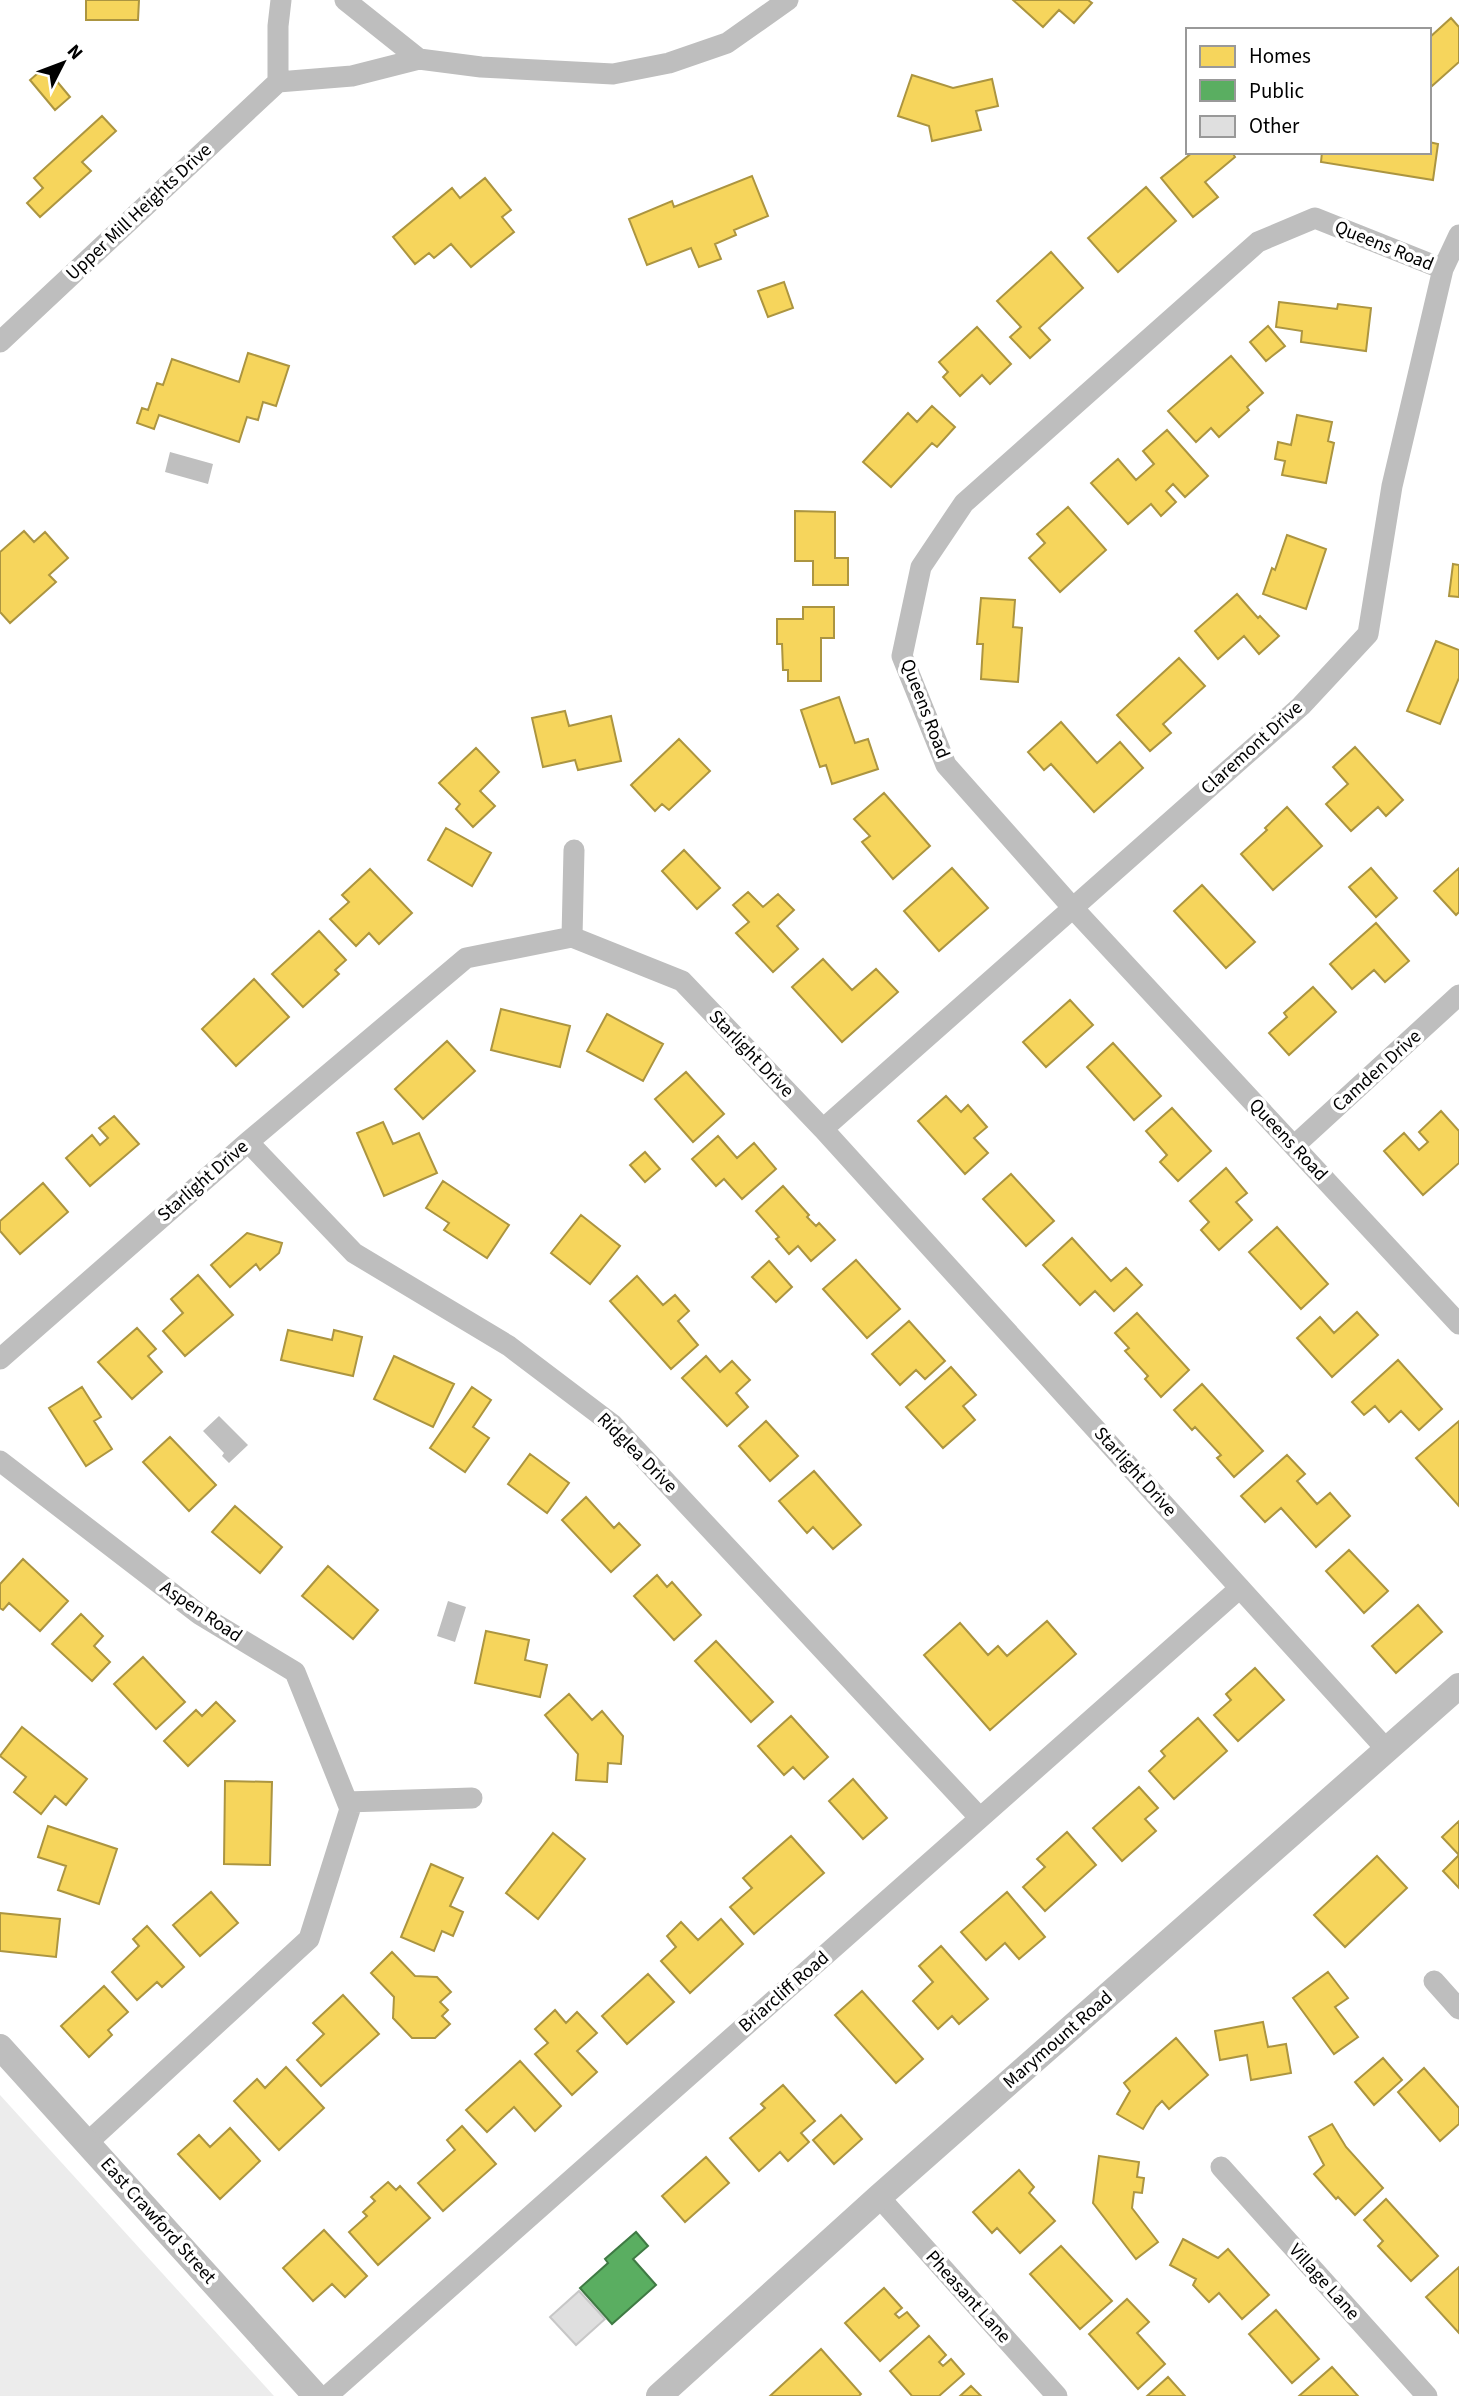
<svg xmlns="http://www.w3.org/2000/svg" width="1459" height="2396" font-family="'Source Sans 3',sans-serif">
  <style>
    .green { fill: #ececec }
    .water { fill: #bfbfbf }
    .homes { fill: #f6d55c; stroke: #ac9540; stroke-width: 2 }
    .public { fill: #5aae61; stroke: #3f7a44; stroke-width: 2 }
    .building { fill: #dfdfdf; stroke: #c7c7c7; stroke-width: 2 }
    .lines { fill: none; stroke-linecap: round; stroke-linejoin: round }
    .minor { stroke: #bebebe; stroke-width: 21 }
    .tertiary { stroke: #bebebe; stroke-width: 26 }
    .labels { text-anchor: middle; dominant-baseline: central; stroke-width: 7; stroke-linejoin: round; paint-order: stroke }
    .street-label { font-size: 19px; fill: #000; stroke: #fff }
  </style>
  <rect width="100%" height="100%" fill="#fff"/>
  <path class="green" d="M 0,2095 L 274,2396 L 0,2396 Z"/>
  <path class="water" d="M 170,452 L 213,464 L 208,484 L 165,472 Z
    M 219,1416 L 248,1445 L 229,1463 L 222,1456 L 224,1453 L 203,1431 Z
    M 448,1601 L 466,1607 L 455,1642 L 437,1636 Z"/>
  <path class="homes" d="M 86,0 L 139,0 L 138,20 L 86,20 Z
    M 1013,0 L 1088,0 L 1092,3 L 1074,23 L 1059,10 L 1043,27 Z
    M 1451,18 L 1459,27 L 1459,62 L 1432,86 L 1429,82 L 1429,38 Z
    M 45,67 L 70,97 L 55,110 L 30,80 Z
    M 912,75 L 953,88 L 992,79 L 998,106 L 976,111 L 981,130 L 932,141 L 929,126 L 898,116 Z
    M 102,116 L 116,131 L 82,162 L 91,171 L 40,217 L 27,203 L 43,188 L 34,178 Z
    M 1429,142 L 1438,144 L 1433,180 L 1321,162 L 1322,152 L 1429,152 Z
    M 1193,152 L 1232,152 L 1235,157 L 1205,182 L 1218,197 L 1193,217 L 1161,178 Z
    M 752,176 L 768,216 L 734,230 L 736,235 L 715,244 L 721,259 L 699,267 L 691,248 L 647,265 L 629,219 L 672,201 L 674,207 Z
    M 485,178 L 511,210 L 502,217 L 514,232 L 471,267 L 451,244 L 434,258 L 429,253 L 415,264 L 393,237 L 452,188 L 460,198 Z
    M 1146,187 L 1176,221 L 1118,272 L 1088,238 Z
    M 1051,252 L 1083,288 L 1039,328 L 1050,340 L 1030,358 L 1010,337 L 1021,327 L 997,301 Z
    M 784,282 L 793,308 L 768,317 L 758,291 Z
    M 1279,302 L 1337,309 L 1338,304 L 1371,308 L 1366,351 L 1301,342 L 1302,331 L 1276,327 Z
    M 1268,326 L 1285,346 L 1266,361 L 1250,342 Z
    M 977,327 L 1011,364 L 990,384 L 982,375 L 960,396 L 943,377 L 948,372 L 939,362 Z
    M 248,353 L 289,366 L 276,406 L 263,402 L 258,420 L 247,417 L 239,442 L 159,415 L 154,429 L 137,423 L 142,408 L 148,410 L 157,383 L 163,385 L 172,359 L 239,382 Z
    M 1231,356 L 1263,393 L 1247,407 L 1249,410 L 1219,437 L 1211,428 L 1196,442 L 1168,411 Z
    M 932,406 L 955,427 L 937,447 L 932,443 L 891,487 L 863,462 L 908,413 L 917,422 Z
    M 1297,415 L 1332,422 L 1328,441 L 1334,443 L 1326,483 L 1282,475 L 1285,461 L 1275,459 L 1278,442 L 1291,445 Z
    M 1167,430 L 1208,476 L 1185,497 L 1173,484 L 1166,491 L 1176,502 L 1161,516 L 1151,504 L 1128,524 L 1091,483 L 1118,459 L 1136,480 L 1154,464 L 1143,451 Z
    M 1068,507 L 1106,550 L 1060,592 L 1029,558 L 1045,543 L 1037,534 Z
    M 795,511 L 835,512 L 835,558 L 848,558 L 848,585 L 813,585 L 813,561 L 795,561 Z
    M 24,531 L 34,542 L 45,532 L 68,558 L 49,575 L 56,582 L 10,623 L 0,612 L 0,552 Z
    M 1287,535 L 1326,549 L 1306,609 L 1263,594 L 1272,568 L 1275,570 Z
    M 1453,564 L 1459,565 L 1459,597 L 1449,596 Z
    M 1237,594 L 1258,618 L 1260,616 L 1279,636 L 1259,654 L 1244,636 L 1218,659 L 1195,631 Z
    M 981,598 L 1015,600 L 1013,627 L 1022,628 L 1018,682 L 981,679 L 983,644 L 977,644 Z
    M 803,607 L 834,607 L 834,638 L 821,638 L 821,681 L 788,681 L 788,670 L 783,670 L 782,644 L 777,644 L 777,619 L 803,619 Z
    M 1436,641 L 1459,650 L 1459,678 L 1440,724 L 1407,711 Z
    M 1179,658 L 1205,686 L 1163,724 L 1171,733 L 1150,751 L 1117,715 Z
    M 839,697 L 855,743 L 868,739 L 878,769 L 832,784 L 826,765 L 820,767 L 801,710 Z
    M 565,711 L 569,726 L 611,716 L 621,761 L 578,770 L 575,760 L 543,767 L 532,718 Z
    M 1061,722 L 1097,763 L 1120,742 L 1143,768 L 1094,812 L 1051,764 L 1044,770 L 1028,752 Z
    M 679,739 L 710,771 L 669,810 L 662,804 L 655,811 L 631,785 Z
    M 1355,747 L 1403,800 L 1386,816 L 1378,807 L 1351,831 L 1326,804 L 1348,784 L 1333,767 Z
    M 476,748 L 499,772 L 480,791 L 495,806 L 473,827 L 456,809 L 460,804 L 439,783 Z
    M 884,793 L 930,846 L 893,879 L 862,842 L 870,836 L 854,819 Z
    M 1287,807 L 1322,846 L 1273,890 L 1241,854 L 1267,830 L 1265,828 Z
    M 446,828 L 491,853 L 472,886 L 428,860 Z
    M 684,850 L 720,888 L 697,909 L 662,871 Z
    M 952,868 L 988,908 L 939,951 L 904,911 Z
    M 1371,868 L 1397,898 L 1376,917 L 1349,887 Z
    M 1459,868 L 1459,912 L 1456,915 L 1434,891 Z
    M 370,869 L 412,913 L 379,944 L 369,933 L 356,946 L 330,919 L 349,902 L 342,895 Z
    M 1202,885 L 1255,942 L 1226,968 L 1174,911 Z
    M 748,892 L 763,907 L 778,894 L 794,910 L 777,926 L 798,949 L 773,972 L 736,933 L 749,922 L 733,905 Z
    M 1376,923 L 1409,961 L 1385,982 L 1374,970 L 1352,989 L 1330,964 Z
    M 319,931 L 346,960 L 335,970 L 339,974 L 303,1007 L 272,974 Z
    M 823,959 L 852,990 L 876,969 L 898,992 L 842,1042 L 792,987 Z
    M 254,979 L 289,1017 L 236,1066 L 202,1029 Z
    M 1313,987 L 1336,1012 L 1289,1055 L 1269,1033 L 1287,1017 L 1284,1013 Z
    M 1070,1000 L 1093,1025 L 1046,1067 L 1023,1042 Z
    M 501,1009 L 570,1026 L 560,1067 L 491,1050 Z
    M 607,1014 L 663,1044 L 643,1081 L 587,1051 Z
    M 447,1041 L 475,1071 L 423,1119 L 395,1089 Z
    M 1113,1043 L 1161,1096 L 1134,1120 L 1087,1067 Z
    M 686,1072 L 724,1114 L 693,1142 L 655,1099 Z
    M 946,1096 L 961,1112 L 968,1105 L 987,1127 L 974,1138 L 988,1153 L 965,1174 L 918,1121 Z
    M 1172,1108 L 1211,1151 L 1178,1181 L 1160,1162 L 1167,1155 L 1146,1131 Z
    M 1441,1111 L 1459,1131 L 1459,1163 L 1423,1195 L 1384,1151 L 1404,1133 L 1419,1150 L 1428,1142 L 1419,1132 Z
    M 114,1116 L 139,1144 L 90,1186 L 66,1158 L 92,1135 L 100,1145 L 108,1138 L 99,1128 Z
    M 383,1122 L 393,1144 L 419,1133 L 437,1173 L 384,1196 L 357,1133 Z
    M 718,1136 L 737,1158 L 754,1143 L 776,1169 L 742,1199 L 724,1179 L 716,1186 L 692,1159 Z
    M 645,1152 L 660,1169 L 645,1182 L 630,1165 Z
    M 1226,1168 L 1247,1193 L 1236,1202 L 1252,1220 L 1219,1250 L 1201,1230 L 1209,1222 L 1190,1201 Z
    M 1011,1174 L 1054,1221 L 1026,1246 L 983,1199 Z
    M 443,1181 L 509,1225 L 487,1258 L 444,1230 L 449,1223 L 426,1208 Z
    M 43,1183 L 68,1212 L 20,1254 L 0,1231 L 0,1221 Z
    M 783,1186 L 809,1215 L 807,1217 L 816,1226 L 819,1223 L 835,1240 L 811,1261 L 798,1246 L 789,1254 L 776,1239 L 779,1237 L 756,1211 Z
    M 581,1215 L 620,1246 L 590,1284 L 551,1253 Z
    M 1277,1227 L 1328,1284 L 1301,1309 L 1249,1252 Z
    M 247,1233 L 282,1243 L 279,1253 L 260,1270 L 256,1264 L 230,1287 L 211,1265 Z
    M 1072,1238 L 1111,1281 L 1126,1268 L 1142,1285 L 1114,1311 L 1095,1291 L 1080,1305 L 1043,1265 Z
    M 856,1260 L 900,1309 L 867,1338 L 823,1289 Z
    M 769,1261 L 792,1287 L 776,1302 L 752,1277 Z
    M 198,1275 L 233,1315 L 185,1356 L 163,1331 L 183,1313 L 171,1299 Z
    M 637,1276 L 663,1305 L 675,1295 L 689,1311 L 678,1321 L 698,1345 L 671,1369 L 610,1301 Z
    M 1357,1312 L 1378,1335 L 1332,1377 L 1297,1338 L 1320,1317 L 1334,1333 Z
    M 1137,1313 L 1189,1370 L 1161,1397 L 1145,1379 L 1148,1376 L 1125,1351 L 1129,1348 L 1115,1333 Z
    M 909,1321 L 945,1361 L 925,1379 L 916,1370 L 900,1385 L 872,1354 Z
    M 137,1328 L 156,1349 L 148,1356 L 162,1372 L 132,1399 L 98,1362 Z
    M 288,1330 L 332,1340 L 334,1330 L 362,1337 L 353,1376 L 281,1360 Z
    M 394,1356 L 454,1384 L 433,1427 L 374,1399 Z
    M 706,1356 L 720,1372 L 732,1361 L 750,1380 L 736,1393 L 748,1407 L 727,1426 L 682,1378 Z
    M 1398,1360 L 1442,1409 L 1419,1430 L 1401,1411 L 1389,1422 L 1375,1406 L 1364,1415 L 1352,1402 Z
    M 951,1367 L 976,1395 L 963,1406 L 975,1420 L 943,1448 L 906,1407 Z
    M 1202,1384 L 1263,1451 L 1234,1477 L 1217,1458 L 1221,1455 L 1195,1427 L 1192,1430 L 1174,1410 Z
    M 82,1387 L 101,1417 L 94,1421 L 112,1449 L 86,1466 L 49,1408 Z
    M 472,1387 L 491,1400 L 473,1427 L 489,1438 L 465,1472 L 430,1448 Z
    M 766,1421 L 798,1456 L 770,1481 L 739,1446 Z
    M 1459,1421 L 1459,1506 L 1416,1458 Z
    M 170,1437 L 216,1485 L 189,1511 L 143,1462 Z
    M 530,1454 L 569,1483 L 547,1513 L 508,1484 Z
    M 1287,1455 L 1305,1474 L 1297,1481 L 1317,1504 L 1330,1493 L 1350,1516 L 1316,1547 L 1281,1508 L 1265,1522 L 1241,1496 Z
    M 814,1471 L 861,1525 L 833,1549 L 813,1527 L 807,1533 L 779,1501 Z
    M 586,1497 L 614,1528 L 619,1523 L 640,1545 L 611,1572 L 562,1520 Z
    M 235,1506 L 282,1547 L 260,1573 L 212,1532 Z
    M 1349,1550 L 1388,1591 L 1364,1613 L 1326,1571 Z
    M 23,1559 L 68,1601 L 40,1631 L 9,1603 L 3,1610 L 0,1608 L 0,1584 Z
    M 328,1566 L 378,1610 L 353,1639 L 302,1596 Z
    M 657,1575 L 667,1587 L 672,1582 L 701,1615 L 674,1640 L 634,1596 Z
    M 1418,1605 L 1442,1632 L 1396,1673 L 1372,1646 Z
    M 81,1614 L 103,1636 L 94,1646 L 110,1662 L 92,1681 L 52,1644 Z
    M 1047,1621 L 1076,1654 L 990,1730 L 924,1655 L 960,1623 L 988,1655 L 998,1646 L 1007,1656 Z
    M 486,1631 L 529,1640 L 525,1660 L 547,1665 L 540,1697 L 475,1683 Z
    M 716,1641 L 773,1702 L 751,1722 L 695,1661 Z
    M 143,1657 L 185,1702 L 156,1729 L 114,1684 Z
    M 1255,1668 L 1284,1700 L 1238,1741 L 1214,1715 L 1231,1700 L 1226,1694 Z
    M 569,1694 L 592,1720 L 602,1711 L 623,1736 L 621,1764 L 608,1763 L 607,1782 L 576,1780 L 578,1754 L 545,1715 Z
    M 216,1702 L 235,1721 L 188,1766 L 164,1741 L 196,1710 L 202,1716 Z
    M 791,1716 L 828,1757 L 804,1779 L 793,1767 L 784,1775 L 758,1746 Z
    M 1198,1718 L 1227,1751 L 1174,1799 L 1149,1771 L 1165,1756 L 1161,1751 Z
    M 22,1727 L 87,1779 L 66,1805 L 55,1796 L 41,1814 L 14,1792 L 26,1777 L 0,1756 Z
    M 853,1779 L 887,1818 L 863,1839 L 829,1801 Z
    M 225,1781 L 272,1782 L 270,1865 L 224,1864 Z
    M 1139,1787 L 1158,1808 L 1145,1819 L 1156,1831 L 1122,1861 L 1093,1828 Z
    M 1459,1821 L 1459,1855 L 1442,1837 Z
    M 48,1826 L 117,1849 L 99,1904 L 58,1890 L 66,1866 L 38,1857 Z
    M 1067,1832 L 1096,1865 L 1045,1911 L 1023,1887 L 1045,1867 L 1037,1859 Z
    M 553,1833 L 585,1859 L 538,1919 L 506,1893 Z
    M 791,1836 L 824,1873 L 754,1934 L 730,1907 L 752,1888 L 743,1878 Z
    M 1459,1855 L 1459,1888 L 1443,1871 Z
    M 1377,1856 L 1407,1888 L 1345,1947 L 1314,1915 Z
    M 431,1864 L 463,1878 L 450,1906 L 463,1912 L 453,1936 L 442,1931 L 434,1951 L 401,1937 Z
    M 211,1892 L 238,1923 L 200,1956 L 173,1925 Z
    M 1007,1892 L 1045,1937 L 1019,1959 L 1005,1943 L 986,1960 L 961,1932 Z
    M 0,1913 L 60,1919 L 56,1957 L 0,1951 Z
    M 721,1919 L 743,1944 L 690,1993 L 661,1961 L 676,1947 L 667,1936 L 681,1922 L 698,1940 Z
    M 147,1926 L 184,1967 L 162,1987 L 157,1982 L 137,2000 L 112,1972 L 139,1946 L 133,1939 Z
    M 941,1946 L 988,1999 L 959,2024 L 952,2016 L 938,2029 L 913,2001 L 933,1982 L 919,1966 Z
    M 392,1952 L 415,1976 L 437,1977 L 451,1992 L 440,2002 L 448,2010 L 442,2016 L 450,2024 L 435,2038 L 412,2038 L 393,2018 L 394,1997 L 371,1973 Z
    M 1328,1972 L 1348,1998 L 1335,2007 L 1358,2037 L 1334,2054 L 1293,1998 Z
    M 648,1974 L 674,2002 L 627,2044 L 602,2016 Z
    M 104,1986 L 128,2012 L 108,2030 L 112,2035 L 89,2057 L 61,2026 Z
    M 862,1991 L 923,2059 L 896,2083 L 835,2015 Z
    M 343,1995 L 379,2034 L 321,2086 L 297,2060 L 324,2034 L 313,2023 Z
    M 555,2010 L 566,2023 L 577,2012 L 597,2033 L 577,2051 L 597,2072 L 572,2095 L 535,2054 L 548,2043 L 535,2029 Z
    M 1263,2022 L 1268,2047 L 1286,2044 L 1291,2073 L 1251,2080 L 1247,2055 L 1220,2060 L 1215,2031 Z
    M 1176,2038 L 1208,2075 L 1169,2109 L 1162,2101 L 1156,2107 L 1143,2129 L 1117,2114 L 1130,2091 L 1124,2083 Z
    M 1383,2058 L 1402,2080 L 1374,2105 L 1355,2082 Z
    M 520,2061 L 561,2106 L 535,2131 L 514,2107 L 487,2132 L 466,2110 Z
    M 286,2067 L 324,2108 L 279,2150 L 234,2101 L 257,2079 L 265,2088 Z
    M 1424,2068 L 1459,2108 L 1459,2124 L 1440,2141 L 1398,2092 Z
    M 783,2085 L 815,2121 L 801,2133 L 809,2142 L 788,2161 L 780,2152 L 759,2171 L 730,2138 L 765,2108 L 761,2104 Z
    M 841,2115 L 862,2139 L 834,2164 L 813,2140 Z
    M 1332,2124 L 1346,2147 L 1383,2188 L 1355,2215 L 1338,2197 L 1336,2199 L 1314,2174 L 1324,2165 L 1309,2137 Z
    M 462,2126 L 496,2164 L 443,2211 L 418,2183 L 455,2150 L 447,2140 Z
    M 230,2128 L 260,2161 L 220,2199 L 178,2154 L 199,2135 L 210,2147 Z
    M 1099,2156 L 1139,2162 L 1137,2177 L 1144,2178 L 1142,2193 L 1134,2192 L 1132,2208 L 1158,2242 L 1136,2259 L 1093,2203 Z
    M 706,2157 L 729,2183 L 685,2222 L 662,2196 Z
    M 1019,2170 L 1034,2187 L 1029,2193 L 1055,2221 L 1020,2253 L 997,2228 L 992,2233 L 973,2212 Z
    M 388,2182 L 396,2190 L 400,2186 L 430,2218 L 378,2265 L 349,2232 L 367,2216 L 363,2212 L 375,2201 L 371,2197 Z
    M 1386,2199 L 1438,2256 L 1411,2281 L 1378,2246 L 1383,2241 L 1364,2220 Z
    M 324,2230 L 367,2276 L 345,2297 L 332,2284 L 313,2301 L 283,2268 Z
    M 1183,2239 L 1218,2258 L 1228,2249 L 1269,2295 L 1242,2319 L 1219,2293 L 1209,2302 L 1193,2285 L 1196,2279 L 1170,2265 Z
    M 1061,2246 L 1112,2301 L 1080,2329 L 1030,2274 Z
    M 1459,2267 L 1459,2333 L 1426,2297 Z
    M 884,2288 L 902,2308 L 895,2314 L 899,2318 L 907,2312 L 919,2326 L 880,2361 L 845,2323 Z
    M 1127,2299 L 1149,2322 L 1137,2333 L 1165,2364 L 1138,2389 L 1089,2334 Z
    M 1276,2310 L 1319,2359 L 1292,2383 L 1249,2334 Z
    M 929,2336 L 946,2355 L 939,2362 L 943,2366 L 951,2359 L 964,2374 L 939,2396 L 912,2396 L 890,2371 Z
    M 821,2349 L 861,2394 L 859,2396 L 770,2396 Z
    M 1332,2367 L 1358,2396 L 1299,2396 Z
    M 1168,2377 L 1185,2396 L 1147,2396 Z
    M 971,2386 L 981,2396 L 960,2396 Z"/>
  <path class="public" d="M 636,2232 L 648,2246 L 633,2259 L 656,2285 L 612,2324 L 580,2288 L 608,2263 L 605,2259 Z"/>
  <path class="building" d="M 579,2291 L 605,2319 L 576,2345 L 550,2317 Z"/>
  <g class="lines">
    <path class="minor" d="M 281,0 L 278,26 L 278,82 L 352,76 L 419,59
      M 345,0 L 419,59 L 481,67 L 613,74 L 669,63 L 727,43 L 788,0
      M 1443,269 L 1315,218 L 1258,242 L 964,503 L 921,567 L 902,656 L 946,765 L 1072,907 L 1459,1324
      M 0,342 L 278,82
      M 572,937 L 574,850
      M 823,1129 L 1301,706 L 1368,634 L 1392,486 L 1443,269 L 1459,235
      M 248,1142 L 354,1253 L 509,1346 L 612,1424 L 980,1818
      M 1294,1146 L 1459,995
      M 0,1359 L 248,1142 L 466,958 L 572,937 L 682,981 L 823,1129 L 1387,1750
      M 0,1461 L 199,1614 L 295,1672 L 350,1809 L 309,1939 L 87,2143
      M 347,1802 L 472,1798
      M 1434,1981 L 1459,2009
      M 1221,2167 L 1427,2396
      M 879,2197 L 1057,2396
      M 327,2396 L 1240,1588"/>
    <path class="tertiary" d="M 0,2047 L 316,2396
      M 659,2396 L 879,2197 L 1459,1686"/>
  </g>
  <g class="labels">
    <g class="street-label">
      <text transform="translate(139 212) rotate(-43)">Upper Mill Heights Drive</text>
      <text transform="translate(1384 246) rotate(22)">Queens Road</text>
      <text transform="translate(925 709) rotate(69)">Queens Road</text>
      <text transform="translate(1252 748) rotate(-42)">Claremont Drive</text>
      <text transform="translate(751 1054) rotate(46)">Starlight Drive</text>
      <text transform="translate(1377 1071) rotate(-42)">Camden Drive</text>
      <text transform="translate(1288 1140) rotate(47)">Queens Road</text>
      <text transform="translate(203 1181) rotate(-41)">Starlight Drive</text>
      <text transform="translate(637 1453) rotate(45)">Ridglea Drive</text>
      <text transform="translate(1135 1472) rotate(48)">Starlight Drive</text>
      <text transform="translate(201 1612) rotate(34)">Aspen Road</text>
      <text transform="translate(784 1992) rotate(-41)">Briarcliff Road</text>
      <text transform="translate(1058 2040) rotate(-41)">Marymount Road</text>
      <text transform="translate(158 2221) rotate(48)">East Crawford Street</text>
      <text transform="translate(1324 2282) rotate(48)">Village Lane</text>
      <text transform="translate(968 2297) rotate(48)">Pheasant Lane</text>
    </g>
  </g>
  <rect x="1186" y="28" width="245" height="126" fill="#ffffff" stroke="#999999" stroke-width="2"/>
  <rect x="1200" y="46" width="35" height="21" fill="#f6d55c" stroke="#999999" stroke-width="2"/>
  <text x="1249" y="63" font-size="21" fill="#000000">Homes</text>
  <rect x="1200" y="80" width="35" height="21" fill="#5aae61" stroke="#999999" stroke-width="2"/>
  <text x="1249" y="98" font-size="21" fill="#000000">Public</text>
  <rect x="1200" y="116" width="35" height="21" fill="#dfdfdf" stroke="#999999" stroke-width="2"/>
  <text x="1249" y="133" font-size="21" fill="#000000">Other</text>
  <g transform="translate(63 63) rotate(48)" stroke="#ffffff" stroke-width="5" paint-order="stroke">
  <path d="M0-5L12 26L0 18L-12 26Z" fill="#000000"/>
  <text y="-10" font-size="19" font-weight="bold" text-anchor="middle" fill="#000000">N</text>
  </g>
</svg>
